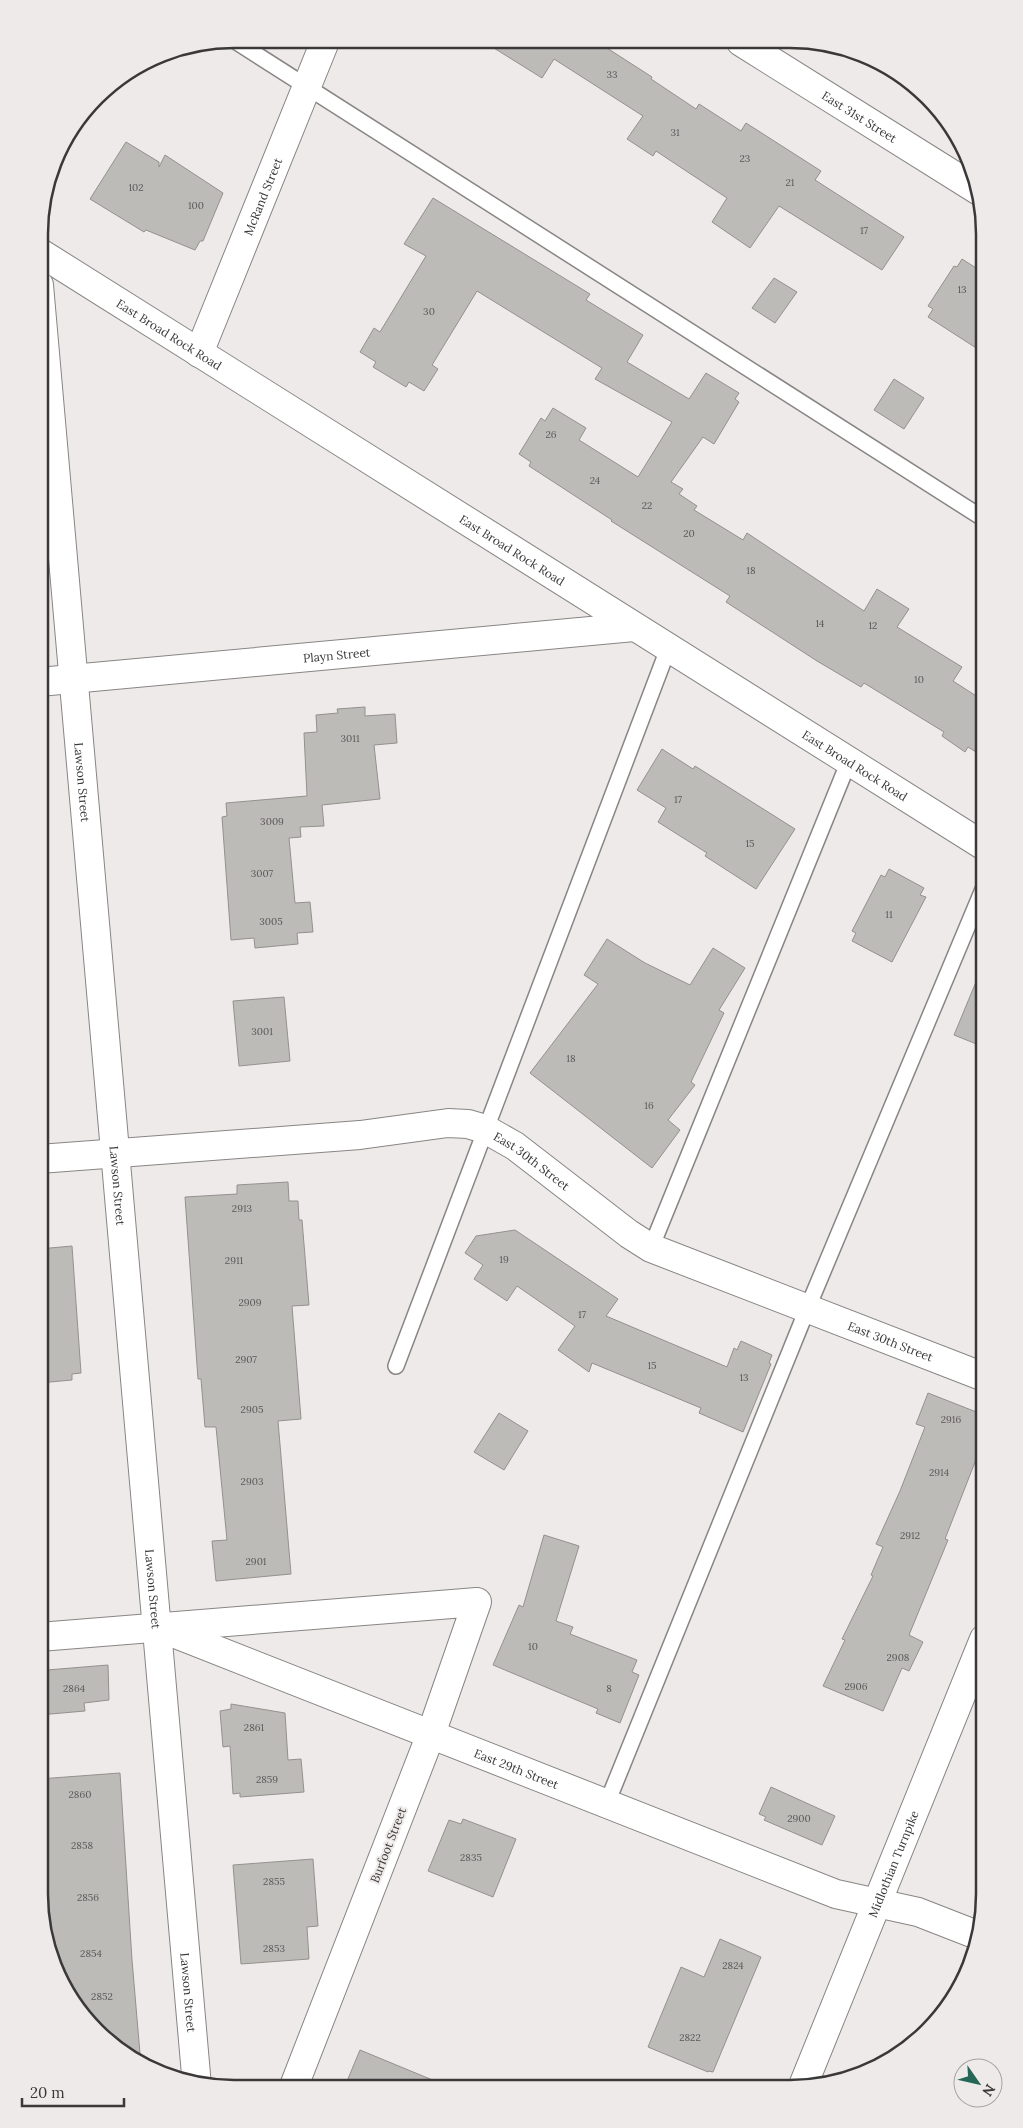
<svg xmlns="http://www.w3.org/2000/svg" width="1023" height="2128" font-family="Lora,serif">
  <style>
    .building { fill: #bdbbb8; stroke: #93918e }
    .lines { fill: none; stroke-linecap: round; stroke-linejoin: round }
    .lane-casing { stroke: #888584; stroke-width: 18 }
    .street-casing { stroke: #888584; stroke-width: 30 }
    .secondary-casing { stroke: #888584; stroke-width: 30 }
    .primary-casing { stroke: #888584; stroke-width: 30 }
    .lane { stroke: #fff; stroke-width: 15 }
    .street { stroke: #fff; stroke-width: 28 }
    .secondary { stroke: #fff; stroke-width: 28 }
    .primary { stroke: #fff; stroke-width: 28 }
    .labels { text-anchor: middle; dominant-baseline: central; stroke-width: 4; stroke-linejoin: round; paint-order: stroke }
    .number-label { font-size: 10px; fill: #5b5958 }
    .street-label { font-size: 12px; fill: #3a3838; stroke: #eeeae9 }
    .rim { fill: none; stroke: #3a3838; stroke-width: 2.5 }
  </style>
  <rect width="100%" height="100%" fill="#eeeae9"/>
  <path class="building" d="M 481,40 L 596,41 L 652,77 L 651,79 L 696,109 L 699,104 L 741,131 L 746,123 L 821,171 L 815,180 L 904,237 L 882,270 L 779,206 L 750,248 L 712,222 L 727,198 L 656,151 L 653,156 L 627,139 L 643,116 L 554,59 L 542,78 Z
    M 126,142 L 159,162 L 159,167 L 165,155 L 223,193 L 203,241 L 200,241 L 195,250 L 146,230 L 144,232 L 90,199 Z
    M 433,198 L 590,294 L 586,300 L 643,335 L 627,362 L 689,399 L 706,373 L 739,393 L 735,399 L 739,402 L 714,444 L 703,437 L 671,482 L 683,489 L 679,494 L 697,506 L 694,510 L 743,540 L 747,533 L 864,611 L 877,589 L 909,609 L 897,627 L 962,667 L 953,681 L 984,701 L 984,757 L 968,747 L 965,752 L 942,736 L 944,732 L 864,683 L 861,687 L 817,661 L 726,602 L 730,596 L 611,521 L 612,520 L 529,466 L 531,462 L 519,454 L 541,418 L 545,421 L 553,408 L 586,428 L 579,440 L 638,477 L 672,422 L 595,379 L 602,368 L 477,291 L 432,365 L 438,369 L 424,391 L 409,382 L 406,387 L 373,367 L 376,362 L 360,352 L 374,328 L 380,332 L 426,256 L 404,244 Z
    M 962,259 L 984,273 L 984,353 L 928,317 L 933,309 L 928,306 L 954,266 L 957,267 Z
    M 774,278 L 797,292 L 775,323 L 752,308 Z
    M 894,379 L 924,398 L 904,429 L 874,410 Z
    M 365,707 L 365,716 L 395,714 L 397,743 L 374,745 L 380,799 L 322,805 L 324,826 L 300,827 L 301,837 L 289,838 L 295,903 L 310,902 L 313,932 L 297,933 L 298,944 L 255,948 L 254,938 L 231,940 L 222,817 L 227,816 L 226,803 L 307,796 L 304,733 L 317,732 L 316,715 L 338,713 L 337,709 Z
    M 662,749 L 693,769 L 695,766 L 795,829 L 756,889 L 705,856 L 707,853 L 658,822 L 666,808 L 637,790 Z
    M 889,869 L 924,888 L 920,895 L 926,897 L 892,962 L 852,941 L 856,933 L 852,931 L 881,875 L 885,877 Z
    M 607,939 L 645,963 L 690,985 L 713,948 L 745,968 L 719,1010 L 724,1013 L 691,1082 L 695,1085 L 668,1120 L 680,1130 L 652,1168 L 530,1073 L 598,984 L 584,975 Z
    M 983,965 L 984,965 L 984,1047 L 954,1035 Z
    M 284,997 L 290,1061 L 239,1066 L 233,1001 Z
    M 288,1182 L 289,1201 L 298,1201 L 299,1220 L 302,1220 L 309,1305 L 292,1306 L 301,1419 L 278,1421 L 291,1574 L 216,1581 L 212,1541 L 227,1540 L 216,1427 L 205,1427 L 201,1379 L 198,1379 L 185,1197 L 237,1194 L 237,1185 Z
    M 515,1230 L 618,1299 L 606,1316 L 727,1367 L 734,1348 L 737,1350 L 741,1341 L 772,1355 L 769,1363 L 771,1364 L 743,1432 L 699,1413 L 701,1408 L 592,1363 L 589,1372 L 558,1350 L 575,1326 L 517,1286 L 507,1301 L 474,1279 L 483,1265 L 465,1253 L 476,1236 Z
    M 72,1246 L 81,1373 L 72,1374 L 72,1380 L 39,1383 L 39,1249 Z
    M 928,1393 L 984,1415 L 984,1439 L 945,1539 L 948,1540 L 909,1635 L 923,1642 L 909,1671 L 902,1668 L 883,1711 L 823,1686 L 845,1640 L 842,1639 L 873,1576 L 871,1575 L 883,1547 L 876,1544 L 900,1491 L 925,1427 L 916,1424 Z
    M 499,1413 L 528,1431 L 504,1470 L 474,1452 Z
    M 544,1535 L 579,1546 L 556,1621 L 573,1627 L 570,1634 L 637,1660 L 632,1672 L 639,1675 L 620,1723 L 596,1713 L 598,1709 L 493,1665 L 519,1605 L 523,1607 Z
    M 108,1665 L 109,1700 L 84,1703 L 85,1711 L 39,1715 L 39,1677 L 47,1676 L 47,1670 Z
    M 231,1704 L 285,1713 L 288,1760 L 301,1759 L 304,1792 L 240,1797 L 240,1793 L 233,1794 L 230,1746 L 223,1747 L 220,1711 L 231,1709 Z
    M 120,1773 L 132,1960 L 141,2065 L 105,2041 L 71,2003 L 66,1990 L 64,1967 L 55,1967 L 45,1945 L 44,1936 L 51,1936 L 45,1866 L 39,1867 L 39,1779 Z
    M 771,1787 L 835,1816 L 822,1845 L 764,1820 L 766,1817 L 759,1814 Z
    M 463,1819 L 516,1839 L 493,1897 L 428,1871 L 449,1820 L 461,1824 Z
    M 313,1859 L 318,1926 L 307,1927 L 309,1959 L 241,1964 L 233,1865 Z
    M 720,1939 L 761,1957 L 713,2072 L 708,2071 L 708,2072 L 648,2047 L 681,1967 L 704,1977 Z
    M 360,2050 L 447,2086 L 447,2087 L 345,2086 Z"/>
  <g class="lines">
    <defs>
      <path id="lane" d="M 232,39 L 984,519
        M 651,1248 L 849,761
        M 396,1366 L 668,649
        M 607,1803 L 808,1307 L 984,887"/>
      <g id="street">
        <path id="s1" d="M 741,42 L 979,191"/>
        <path id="s2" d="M 39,285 L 197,2086"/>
        <path id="s3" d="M 199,353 L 326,39"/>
        <path id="s4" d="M 39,682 L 634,627"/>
        <path id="s5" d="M 39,1159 L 360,1135 L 448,1123 L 468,1124 L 485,1129 L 515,1146 L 629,1234 L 651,1248 L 984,1377"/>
        <path id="s6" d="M 163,1629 L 836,1894 L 918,1912 L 977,1935"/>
        <path d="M 39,1637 L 477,1602 L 431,1734 L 294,2086"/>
      </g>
      <g id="secondary">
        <path id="s7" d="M 39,252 L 984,846"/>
      </g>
      <g id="primary">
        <path id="s8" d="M 802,2088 L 984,1639"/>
      </g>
    </defs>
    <use href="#lane" class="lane-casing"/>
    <use href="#street" class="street-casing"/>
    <use href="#secondary" class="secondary-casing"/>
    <use href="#primary" class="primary-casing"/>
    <use href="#lane" class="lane"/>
    <use href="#street" class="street"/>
    <use href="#secondary" class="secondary"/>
    <use href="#primary" class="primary"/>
  </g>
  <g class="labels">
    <g class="number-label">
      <text x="612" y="74">33</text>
      <text x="675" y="132">31</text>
      <text x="745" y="158">23</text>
      <text x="790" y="182">21</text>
      <text x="136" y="187">102</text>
      <text x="196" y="205">100</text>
      <text x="864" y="230">17</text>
      <text x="962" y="289">13</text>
      <text x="429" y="311">30</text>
      <text x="551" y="434">26</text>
      <text x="595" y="480">24</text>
      <text x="647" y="505">22</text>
      <text x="689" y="533">20</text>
      <text x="751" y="570">18</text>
      <text x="820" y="623">14</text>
      <text x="873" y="625">12</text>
      <text x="919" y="679">10</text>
      <text x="350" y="738">3011</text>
      <text x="678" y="799">17</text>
      <text x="272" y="821">3009</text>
      <text x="750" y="843">15</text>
      <text x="262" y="873">3007</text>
      <text x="889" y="914">11</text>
      <text x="271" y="921">3005</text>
      <text x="262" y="1031">3001</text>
      <text x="571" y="1058">18</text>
      <text x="649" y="1105">16</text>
      <text x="242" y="1208">2913</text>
      <text x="504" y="1259">19</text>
      <text x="234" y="1260">2911</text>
      <text x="250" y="1302">2909</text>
      <text x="582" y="1314">17</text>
      <text x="246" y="1359">2907</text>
      <text x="652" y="1365">15</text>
      <text x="744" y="1377">13</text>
      <text x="252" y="1409">2905</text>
      <text x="951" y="1419">2916</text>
      <text x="939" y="1472">2914</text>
      <text x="252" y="1481">2903</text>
      <text x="910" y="1535">2912</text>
      <text x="256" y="1561">2901</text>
      <text x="533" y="1646">10</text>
      <text x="898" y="1657">2908</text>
      <text x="856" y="1686">2906</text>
      <text x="74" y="1688">2864</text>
      <text x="609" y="1688">8</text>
      <text x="254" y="1727">2861</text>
      <text x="267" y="1779">2859</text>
      <text x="80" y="1794">2860</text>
      <text x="799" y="1818">2900</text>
      <text x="82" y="1845">2858</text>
      <text x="471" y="1857">2835</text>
      <text x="274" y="1881">2855</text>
      <text x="88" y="1897">2856</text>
      <text x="274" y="1948">2853</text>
      <text x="91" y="1953">2854</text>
      <text x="733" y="1965">2824</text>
      <text x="102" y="1996">2852</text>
      <text x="690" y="2037">2822</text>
    </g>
    <g class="street-label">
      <text stroke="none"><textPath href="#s1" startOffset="140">East 31st Street</textPath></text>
      <text stroke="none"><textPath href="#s3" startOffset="169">McRand Street</textPath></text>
      <text stroke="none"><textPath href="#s7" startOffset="154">East Broad Rock Road</textPath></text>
      <text stroke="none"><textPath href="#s7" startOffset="559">East Broad Rock Road</textPath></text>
      <text stroke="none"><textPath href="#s4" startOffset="299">Playn Street</textPath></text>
      <text stroke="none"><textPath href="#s7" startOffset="964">East Broad Rock Road</textPath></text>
      <text stroke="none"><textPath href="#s2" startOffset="499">Lawson Street</textPath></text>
      <text stroke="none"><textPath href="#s5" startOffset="505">East 30th Street</textPath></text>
      <text stroke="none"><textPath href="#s2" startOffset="904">Lawson Street</textPath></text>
      <text stroke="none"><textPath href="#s5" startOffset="910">East 30th Street</textPath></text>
      <text stroke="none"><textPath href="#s2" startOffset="1309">Lawson Street</textPath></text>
      <text stroke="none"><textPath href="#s6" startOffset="380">East 29th Street</textPath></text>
      <text transform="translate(388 1845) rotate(-69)">Burfoot Street</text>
      <text stroke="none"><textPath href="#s8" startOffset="242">Midlothian Turnpike</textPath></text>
      <text stroke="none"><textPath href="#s2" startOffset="1714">Lawson Street</textPath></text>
    </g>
  </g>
  <path d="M0 0H1023V2128H0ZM234 48H790A186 186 0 0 1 976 234V1894A186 186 0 0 1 790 2080H234A186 186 0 0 1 48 1894V234A186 186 0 0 1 234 48Z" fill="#eeeae9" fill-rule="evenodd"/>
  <path class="rim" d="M234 48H790A186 186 0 0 1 976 234V1894A186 186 0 0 1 790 2080H234A186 186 0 0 1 48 1894V234A186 186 0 0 1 234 48Z"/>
  <g transform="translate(978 2083) rotate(124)"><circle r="24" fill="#eeeae9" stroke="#a6a3a2"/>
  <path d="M0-4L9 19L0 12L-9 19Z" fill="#246756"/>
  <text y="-8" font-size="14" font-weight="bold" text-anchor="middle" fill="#3a3838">N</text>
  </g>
  <path d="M22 2098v8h102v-8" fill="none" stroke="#3a3838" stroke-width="2.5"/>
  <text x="30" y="2098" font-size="15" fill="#3a3838" stroke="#eeeae9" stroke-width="4" paint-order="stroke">20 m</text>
</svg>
